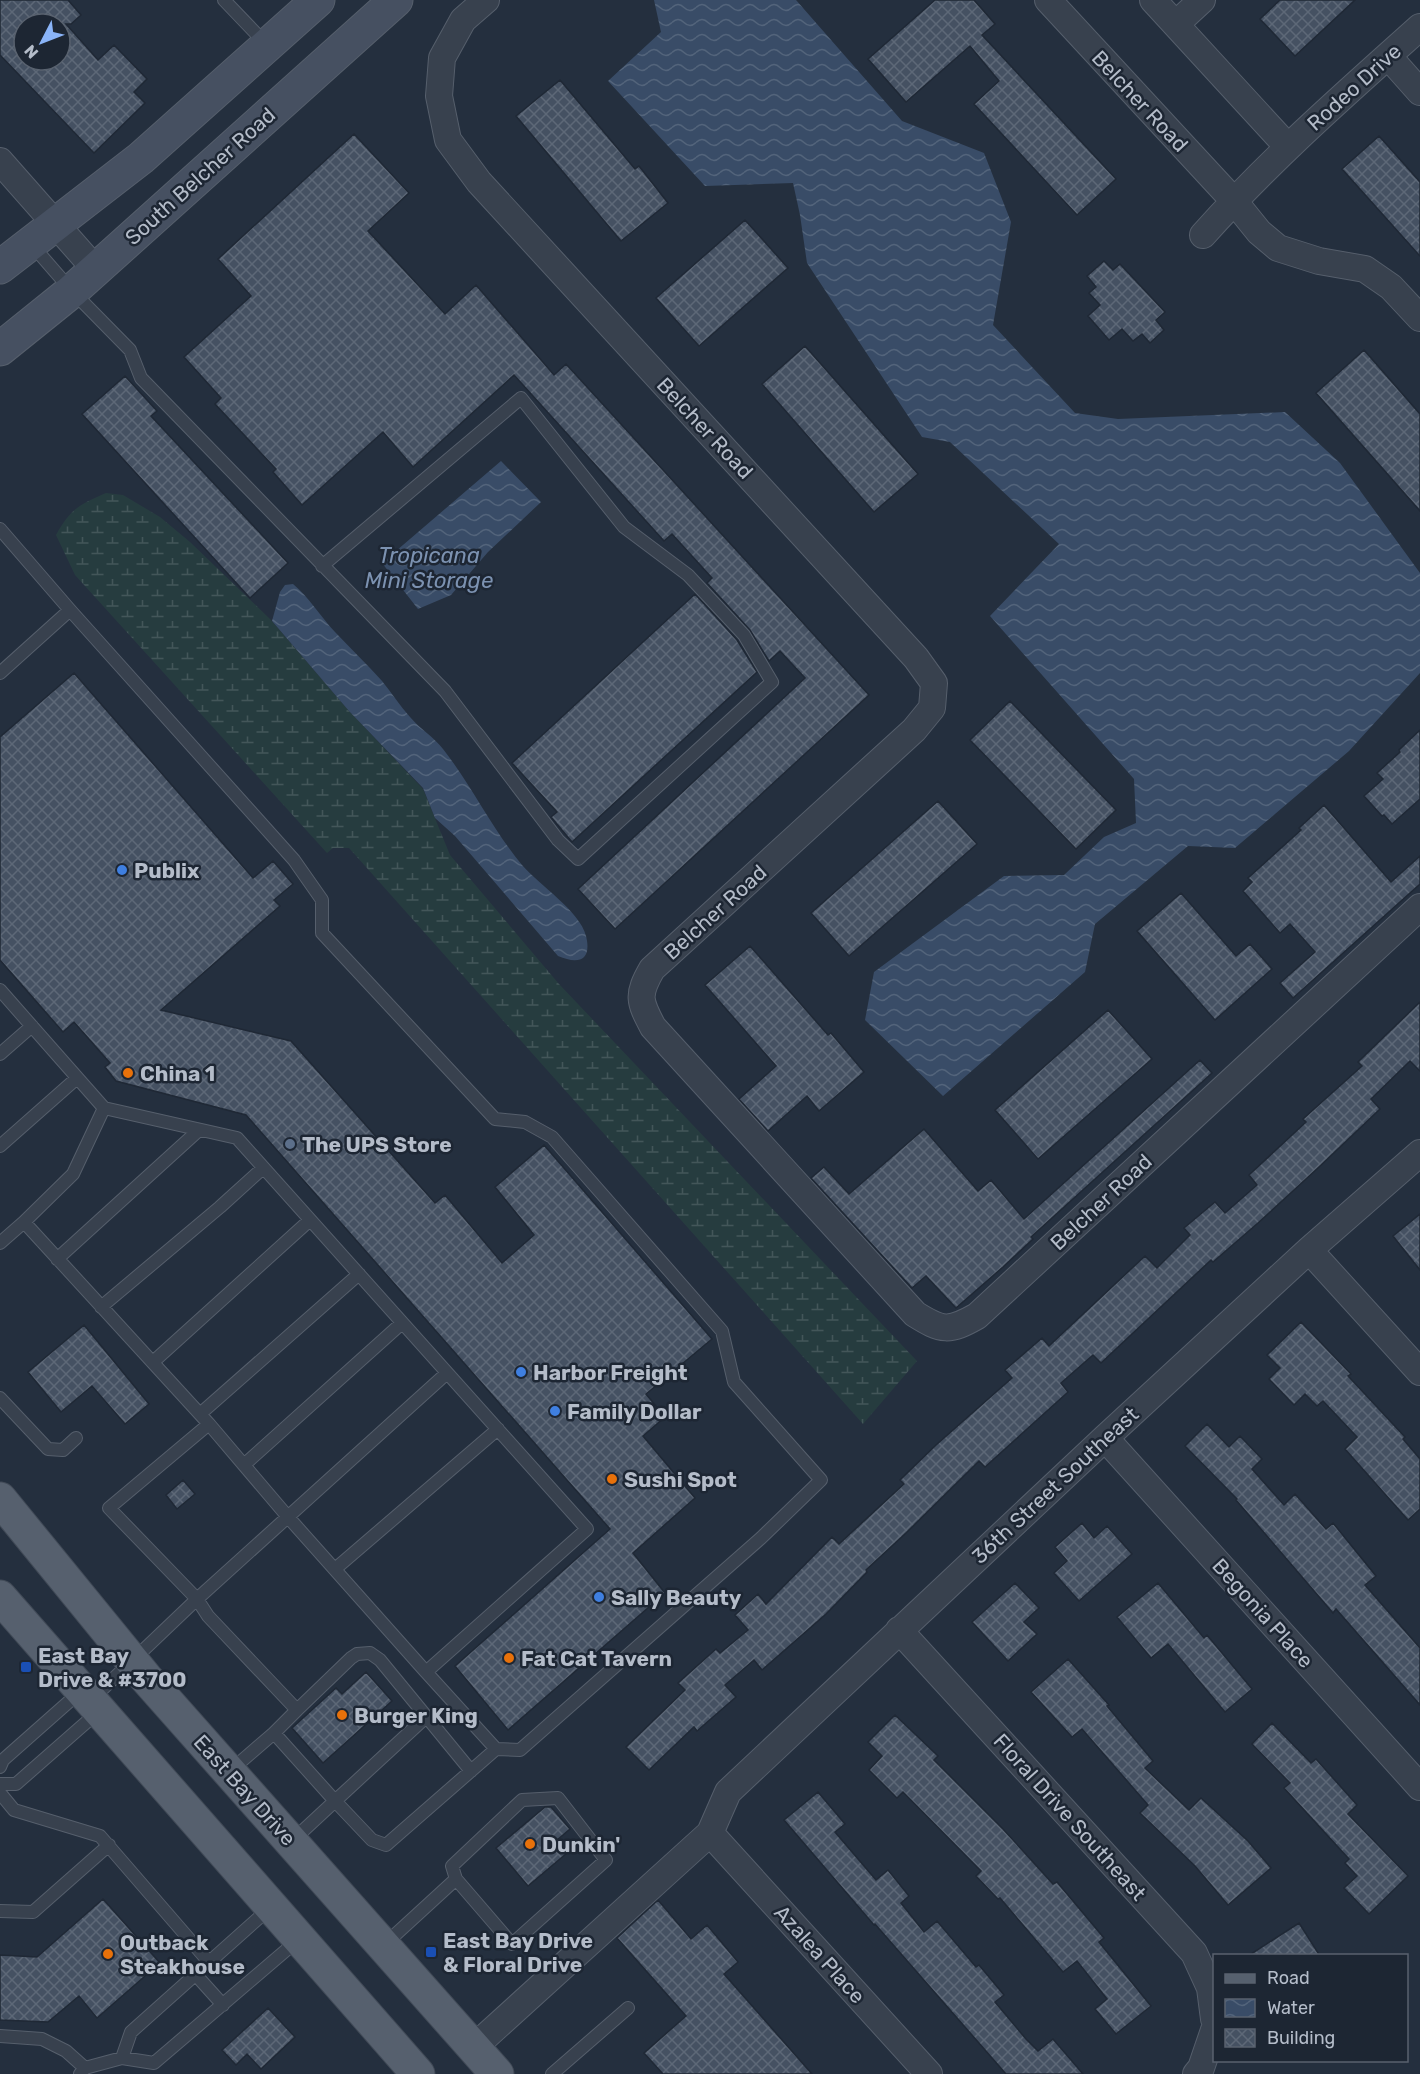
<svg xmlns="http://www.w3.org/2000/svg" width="1420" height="2074" font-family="Rubik,sans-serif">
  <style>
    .wetland { fill: url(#wetland-marsh) }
    .water { fill: url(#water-waves) }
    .building { fill: url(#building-cross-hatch); stroke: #1f2835; stroke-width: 1.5; fill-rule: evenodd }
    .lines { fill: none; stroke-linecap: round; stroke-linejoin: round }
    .service-casing { stroke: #565f6c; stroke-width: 14 }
    .minor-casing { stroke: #565f6c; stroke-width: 28 }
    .secondary-casing { stroke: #565f6c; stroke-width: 35 }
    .primary-casing { stroke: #414a57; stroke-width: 35 }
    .service { stroke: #38414e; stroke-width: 12 }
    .minor { stroke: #38414e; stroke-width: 26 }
    .secondary { stroke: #465061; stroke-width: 33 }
    .primary { stroke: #56606e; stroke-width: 33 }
    .shop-dot { fill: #3f7fe0; stroke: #1d2633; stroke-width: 2 }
    .food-dot { fill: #e8710a; stroke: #1d2633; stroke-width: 2 }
    .service-dot { fill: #5c6f8a; stroke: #1d2633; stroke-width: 2 }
    .transit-dot { fill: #1a4fb4; stroke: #1d2633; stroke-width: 2 }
    .labels { text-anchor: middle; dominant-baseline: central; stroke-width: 5; stroke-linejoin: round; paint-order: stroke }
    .street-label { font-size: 21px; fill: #b4bcc9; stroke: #1d2633 }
    .poi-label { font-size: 21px; font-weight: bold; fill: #b4bcc9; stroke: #1d2633; text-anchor: start }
    .water-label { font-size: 22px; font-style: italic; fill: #7c92b1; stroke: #1d2633 }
  </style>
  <defs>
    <pattern id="wetland-marsh" width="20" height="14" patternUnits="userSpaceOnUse" patternTransform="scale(1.5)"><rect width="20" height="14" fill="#263c3f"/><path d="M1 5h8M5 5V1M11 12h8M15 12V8" fill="none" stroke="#435659"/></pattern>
    <pattern id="water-waves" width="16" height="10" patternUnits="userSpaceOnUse" patternTransform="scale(1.5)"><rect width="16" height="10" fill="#394c67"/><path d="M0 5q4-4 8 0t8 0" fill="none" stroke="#53647b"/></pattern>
    <pattern id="building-cross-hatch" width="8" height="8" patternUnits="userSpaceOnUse" patternTransform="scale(1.5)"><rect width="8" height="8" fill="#455162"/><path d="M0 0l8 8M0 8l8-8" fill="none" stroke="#5d6877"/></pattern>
  </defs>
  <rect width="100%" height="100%" fill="#242f3e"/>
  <path class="wetland" d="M 106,493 L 123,495 L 160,517 L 190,542 L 270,619 L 349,711 L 423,789 L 450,855 L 559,984 L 917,1361 L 863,1424 L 349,848 L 333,848 L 327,853 L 75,575 L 56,535 C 71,508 79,505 106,493 Z"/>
  <path class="water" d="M 654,0 L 796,0 L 902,121 L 984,153 L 1011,222 L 993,325 L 1075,413 L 1118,419 L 1285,412 L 1340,463 L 1420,573 L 1420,673 L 1349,751 L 1235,848 L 1188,846 L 1095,924 L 1085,972 L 943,1096 L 865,1020 L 874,972 L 1004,876 L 1064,875 L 1104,837 L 1136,823 L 1134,779 L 990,616 L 1059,544 L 950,442 L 922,437 L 807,263 L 800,215 L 793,183 L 705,186 L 608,81 L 661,32 Z
    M 501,461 L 541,502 L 488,552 L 451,595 L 418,609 L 382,563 Z
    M 293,584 C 309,597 320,616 335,632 C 350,648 367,664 382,681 C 392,693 400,706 410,717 C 420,729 434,737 443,749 C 472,786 492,829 522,865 C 539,885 580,911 586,936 C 592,960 579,965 558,956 L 455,836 L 435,818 L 423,788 L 349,711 L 272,621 L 280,592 L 285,585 Z"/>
  <path class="building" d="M 0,0 L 68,0 L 81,15 L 71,24 L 66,24 L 98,60 L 114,45 L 147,79 L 134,92 L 145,103 L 94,153 L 0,55 ZM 24,24 L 60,24 L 60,60 L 24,60 Z
    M 935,0 L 974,0 L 995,24 L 982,35 L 1116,179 L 1077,215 L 974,104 L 999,81 L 970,46 L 906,102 L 868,59 Z
    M 1280,0 L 1355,0 L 1295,56 L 1260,19 Z
    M 560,80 L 635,169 L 639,166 L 668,203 L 621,241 L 516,116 Z
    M 354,134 L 409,193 L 368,231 L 445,314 L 476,285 L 554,375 L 566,364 L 869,695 L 615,929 L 578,889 L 805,678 L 780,651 L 769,661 L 750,630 L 707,583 L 712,578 L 672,534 L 664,541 L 514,375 L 413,467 L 383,432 L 302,505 L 273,472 L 276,469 L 215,404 L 221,398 L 184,357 L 251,296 L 218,259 Z
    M 1379,136 L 1420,182 L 1420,256 L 1342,169 Z
    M 745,220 L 788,268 L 699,346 L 656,298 Z
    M 1104,261 L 1113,270 L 1120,264 L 1165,312 L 1156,320 L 1164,330 L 1150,343 L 1142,334 L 1133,341 L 1122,329 L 1109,340 L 1088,316 L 1100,305 L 1089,293 L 1096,287 L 1087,276 Z
    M 805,346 L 918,474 L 874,512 L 762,384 Z
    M 1364,350 L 1420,414 L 1420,511 L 1316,393 Z
    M 125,376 L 157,411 L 151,416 L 288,563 L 250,598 L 82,414 Z
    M 695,594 L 737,640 L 757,672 L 572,842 L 551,817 L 557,812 L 512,763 Z
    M 74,673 L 253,878 L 273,861 L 293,884 L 274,900 L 280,906 L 161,1010 L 291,1041 L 435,1203 L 445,1195 L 502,1263 L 534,1235 L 495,1187 L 544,1145 L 712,1339 L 646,1394 L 665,1417 L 643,1436 L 695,1498 L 633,1553 L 665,1593 L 508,1730 L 455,1666 L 610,1529 L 246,1115 L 116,1081 L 105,1067 L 110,1063 L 74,1022 L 63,1032 L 0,960 L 0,737 Z
    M 1010,701 L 1116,810 L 1076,849 L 970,740 Z
    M 1420,730 L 1420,799 L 1392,824 L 1384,815 L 1382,816 L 1364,796 L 1383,779 L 1377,773 L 1400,752 L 1399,750 Z
    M 938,801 L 977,844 L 849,956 L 811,913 Z
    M 1324,805 L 1391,882 L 1420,856 L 1420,884 L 1293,998 L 1280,983 L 1315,952 L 1290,924 L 1280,933 L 1243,891 L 1252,882 L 1248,878 L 1301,830 L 1299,828 Z
    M 1181,893 L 1236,956 L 1250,944 L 1272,969 L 1215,1020 L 1137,931 Z
    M 750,946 L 828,1035 L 831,1033 L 864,1072 L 819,1111 L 807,1096 L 768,1131 L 739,1099 L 776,1066 L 705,985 Z
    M 1420,1002 L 1420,1071 L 1410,1061 L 1371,1099 L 1380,1109 L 1319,1167 L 1258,1223 L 1213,1262 L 1211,1260 L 1101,1363 L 1093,1355 L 1061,1383 L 1068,1392 L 985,1467 L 979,1461 L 906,1533 L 866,1570 L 867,1572 L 826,1614 L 762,1670 L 754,1660 L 725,1685 L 736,1697 L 697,1731 L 694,1727 L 649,1770 L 626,1747 L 685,1690 L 678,1683 L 716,1649 L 720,1653 L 748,1630 L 735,1615 L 758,1594 L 766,1604 L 832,1537 L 839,1544 L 904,1484 L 900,1480 L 936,1445 L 1012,1378 L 1005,1370 L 1042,1338 L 1049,1346 L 1145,1256 L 1157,1268 L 1190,1235 L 1184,1228 L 1215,1202 L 1225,1213 L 1257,1185 L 1249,1175 L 1306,1122 L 1303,1119 L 1362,1066 L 1358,1062 Z
    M 1108,1010 L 1152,1059 L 1038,1159 L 995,1110 Z
    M 1200,1060 L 1212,1073 L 1031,1237 L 1033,1239 L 1003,1267 L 956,1308 L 926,1276 L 912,1288 L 811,1178 L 824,1167 L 849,1194 L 924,1129 L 978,1191 L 991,1180 L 1024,1219 Z
    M 1420,1214 L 1420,1270 L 1393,1236 Z
    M 1301,1322 L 1351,1374 L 1348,1376 L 1405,1437 L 1403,1439 L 1420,1459 L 1420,1509 L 1408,1520 L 1345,1449 L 1357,1437 L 1323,1401 L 1317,1406 L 1305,1394 L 1294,1405 L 1269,1379 L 1280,1368 L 1267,1355 Z
    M 84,1325 L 149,1404 L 125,1424 L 92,1386 L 61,1412 L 28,1372 Z
    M 1207,1424 L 1229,1447 L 1240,1436 L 1262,1459 L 1252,1469 L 1284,1505 L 1295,1494 L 1326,1529 L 1333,1523 L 1376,1576 L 1365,1585 L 1420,1648 L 1420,1705 L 1336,1609 L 1333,1613 L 1236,1500 L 1237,1499 L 1185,1446 Z
    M 183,1480 L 195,1494 L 177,1509 L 166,1495 Z
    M 1082,1523 L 1094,1538 L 1107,1526 L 1132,1554 L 1079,1601 L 1054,1573 L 1067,1561 L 1055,1547 Z
    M 1015,1583 L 1039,1608 L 1024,1622 L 1037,1634 L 1008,1661 L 972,1622 Z
    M 1158,1583 L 1204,1638 L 1207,1635 L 1252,1689 L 1225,1712 L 1168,1644 L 1151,1658 L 1117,1617 Z
    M 1068,1659 L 1109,1705 L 1107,1706 L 1153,1761 L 1145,1768 L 1189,1810 L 1201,1798 L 1248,1841 L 1271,1868 L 1228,1905 L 1195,1866 L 1140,1813 L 1148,1805 L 1082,1729 L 1072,1737 L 1031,1692 Z
    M 366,1672 L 392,1701 L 323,1763 L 292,1728 L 336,1688 L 342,1694 Z
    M 895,1715 L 938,1756 L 934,1760 L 1003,1829 L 1053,1884 L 1057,1882 L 1104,1938 L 1099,1942 L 1151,2006 L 1116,2034 L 1095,2009 L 1107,1999 L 1077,1961 L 1063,1972 L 1000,1898 L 998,1899 L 976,1876 L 981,1871 L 903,1792 L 897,1798 L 869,1770 L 882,1756 L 868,1742 Z
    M 1272,1723 L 1311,1763 L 1316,1759 L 1357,1805 L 1348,1814 L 1408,1876 L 1369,1914 L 1344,1888 L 1357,1876 L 1345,1863 L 1349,1859 L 1284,1788 L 1290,1783 L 1252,1744 Z
    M 818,1792 L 845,1824 L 835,1832 L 876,1880 L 888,1870 L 909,1896 L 901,1903 L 924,1932 L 937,1921 L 976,1967 L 979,1965 L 1004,1995 L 995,2002 L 1026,2039 L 1038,2051 L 1053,2039 L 1083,2074 L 1006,2074 L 875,1924 L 874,1925 L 784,1820 Z
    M 545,1807 L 551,1807 L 570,1829 L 557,1840 L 567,1853 L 528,1886 L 496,1848 Z
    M 103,1899 L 160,1963 L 97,2018 L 79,1996 L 48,2022 L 0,2020 L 0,1955 L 37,1957 Z
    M 658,1900 L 691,1939 L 707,1925 L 738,1962 L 724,1974 L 812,2074 L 663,2074 L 644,2053 L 686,2016 L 617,1938 Z
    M 1299,1923 L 1320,1956 L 1248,1956 Z
    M 268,2008 L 295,2037 L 261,2069 L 247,2054 L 236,2065 L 222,2050 Z"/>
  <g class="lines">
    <defs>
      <path id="service" d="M 224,0 L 267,45
        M 32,245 L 72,291 L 130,350 L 141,378 L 445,691 L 558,840 L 578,859 L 772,682 L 744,635 L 688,575 L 624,527 L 521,398 L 322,566
        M 0,529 L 70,610 L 294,860 L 322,900 L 322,933 L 495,1119 L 525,1122 L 552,1137 L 722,1331 L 734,1382 L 821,1480 L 761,1538 L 520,1750 L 496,1749 L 426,1672 L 587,1529 L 237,1138 L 104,1108 L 0,990
        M 0,673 L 70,610
        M 0,1054 L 32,1026
        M 0,1146 L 77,1078
        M 24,1222 L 73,1174 L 104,1108
        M 0,1243 L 24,1222 L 209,1424
        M 57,1259 L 199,1130
        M 101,1307 L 220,1207 L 263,1168
        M 153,1362 L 310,1220
        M 0,1398 L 48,1449 L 63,1450 L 76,1438
        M 200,1414 L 359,1274
        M 245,1464 L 402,1323
        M 335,1569 L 498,1429
        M 91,1700 L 197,1599 L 109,1508 L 209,1424 L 288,1517 L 426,1672
        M 297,1710 L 351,1658 L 357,1654 L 370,1653 L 380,1660 L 471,1771
        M 426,1717 L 335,1801 L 372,1840 L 386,1845 L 496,1749
        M 274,1733 L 335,1801 L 293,1840
        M 0,1767 L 3,1760 L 81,1691
        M 230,1771 L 274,1733 L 297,1710 L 208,1616 L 197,1599 L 447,1373
        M 0,1784 L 16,1784 L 98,1712
        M 0,1793 L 14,1810 L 100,1836 L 209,1962
        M 271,1907 L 131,2032 L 122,2058 L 154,2063 L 298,1940
        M 0,1911 L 33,1912 L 109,1845
        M 384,1945 L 456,1879 L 512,1944 L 606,1860 L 558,1798 L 522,1800 L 452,1866 L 456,1879
        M 196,1975 L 223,2005
        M 0,2036 L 42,2039 L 66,2051 L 85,2068
        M 80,2074 L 85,2068 L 122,2058
        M 552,2074 L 628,2008"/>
      <path id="minor" d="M 486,0 L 463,20 L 442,58 L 439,96 L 448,140 L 479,182 L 916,658 L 934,683 L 932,708 L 914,730 L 652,969 C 637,995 639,1001 653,1027 L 915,1314 C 942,1331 949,1332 977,1316 L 1420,907
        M 1048,0 L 1234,201 L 1259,232 L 1278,248 L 1319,261 L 1365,269 L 1391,287 L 1420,318
        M 1153,0 L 1288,147
        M 1176,24 L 1202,0
        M 1388,56 L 1420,92
        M 0,161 L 96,270
        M 1203,235 C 1270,160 1345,94 1420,27
        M 1309,1250 L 1420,1372
        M 1105,1438 L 1420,1787
        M 899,1630 L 1194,1953 L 1210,1988 L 1214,2019
        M 710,1833 L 929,2074
        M 473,2048 L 710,1833 L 728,1792 L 1105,1438 L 1309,1250 L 1420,1153
        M 1196,2074 L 1201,2068 L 1214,2030"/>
      <path id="secondary" d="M 0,267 L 141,158 L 318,0
        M 0,349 L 72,291 L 396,0"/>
      <path id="primary" d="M 0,1499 L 146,1678 L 497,2074
        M 0,1597 L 418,2074"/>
    </defs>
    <use href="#service" class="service-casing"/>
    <use href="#minor" class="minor-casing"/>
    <use href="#secondary" class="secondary-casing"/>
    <use href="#primary" class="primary-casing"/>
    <use href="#service" class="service"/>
    <use href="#minor" class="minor"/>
    <use href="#secondary" class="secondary"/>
    <use href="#primary" class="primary"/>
  </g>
  <g class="shop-dot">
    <circle cx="122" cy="870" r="6"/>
    <circle cx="521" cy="1372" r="6"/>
    <circle cx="555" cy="1411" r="6"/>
    <circle cx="599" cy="1597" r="6"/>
  </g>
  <g class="food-dot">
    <circle cx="128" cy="1073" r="6"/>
    <circle cx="612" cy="1479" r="6"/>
    <circle cx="509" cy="1658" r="6"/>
    <circle cx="342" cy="1715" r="6"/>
    <circle cx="530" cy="1844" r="6"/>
    <circle cx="108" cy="1954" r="6"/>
  </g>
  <circle class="service-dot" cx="290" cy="1144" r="6"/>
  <g class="transit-dot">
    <rect x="20" y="1661" width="12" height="12" rx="3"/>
    <rect x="425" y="1946" width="12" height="12" rx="3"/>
  </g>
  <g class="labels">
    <g class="street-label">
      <text transform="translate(1354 87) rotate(-42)">Rodeo Drive</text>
      <text transform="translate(1140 101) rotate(47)">Belcher Road</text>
      <text transform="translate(200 176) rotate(-42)">South Belcher Road</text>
      <text transform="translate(705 428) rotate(47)">Belcher Road</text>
      <text transform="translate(715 912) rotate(-42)">Belcher Road</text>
      <text transform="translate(1101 1202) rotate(-43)">Belcher Road</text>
      <text transform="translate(1055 1485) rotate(-43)">36th Street Southeast</text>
      <text transform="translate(1263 1613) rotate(48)">Begonia Place</text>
      <text transform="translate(245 1790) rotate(48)">East Bay Drive</text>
      <text transform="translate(1070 1817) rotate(48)">Floral Drive Southeast</text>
      <text transform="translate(820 1954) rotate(48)">Azalea Place</text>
    </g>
    <g class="poi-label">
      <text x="134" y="870">Publix</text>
      <text x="140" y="1073">China 1</text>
      <text x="302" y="1144">The UPS Store</text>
      <text x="533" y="1372">Harbor Freight</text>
      <text x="567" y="1411">Family Dollar</text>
      <text x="624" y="1479">Sushi Spot</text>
      <text x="611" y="1597">Sally Beauty</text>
      <text x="38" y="1655">East Bay<tspan x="38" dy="24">Drive &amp; #3700</tspan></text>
      <text x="521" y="1658">Fat Cat Tavern</text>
      <text x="354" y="1715">Burger King</text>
      <text x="542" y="1844">Dunkin'</text>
      <text x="443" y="1940">East Bay Drive<tspan x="443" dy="24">&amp; Floral Drive</tspan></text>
      <text x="120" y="1942">Outback<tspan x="120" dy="24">Steakhouse</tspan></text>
    </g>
    <g class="water-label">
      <text x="429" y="555">Tropicana<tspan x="429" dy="25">Mini Storage</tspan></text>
    </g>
  </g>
  <rect x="1213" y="1954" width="195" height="108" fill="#1d2633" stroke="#59626f" stroke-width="1.5"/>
  <rect x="1225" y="1974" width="30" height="9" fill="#56606e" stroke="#59626f" stroke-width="1.5"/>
  <text x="1267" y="1984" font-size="18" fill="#b4bcc9">Road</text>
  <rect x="1225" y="1999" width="30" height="18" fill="url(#water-waves)" stroke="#59626f" stroke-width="1.5"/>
  <text x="1267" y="2014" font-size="18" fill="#b4bcc9">Water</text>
  <rect x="1225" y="2029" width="30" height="18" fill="url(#building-cross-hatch)" stroke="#59626f" stroke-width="1.5"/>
  <text x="1267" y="2044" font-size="18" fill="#b4bcc9">Building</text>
  <g transform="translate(42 42) rotate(228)"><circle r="28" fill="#1d2633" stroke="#59626f" stroke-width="1.5"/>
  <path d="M0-4.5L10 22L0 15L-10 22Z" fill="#8ab4f8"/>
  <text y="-9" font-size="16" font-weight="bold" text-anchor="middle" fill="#b4bcc9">N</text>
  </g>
</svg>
